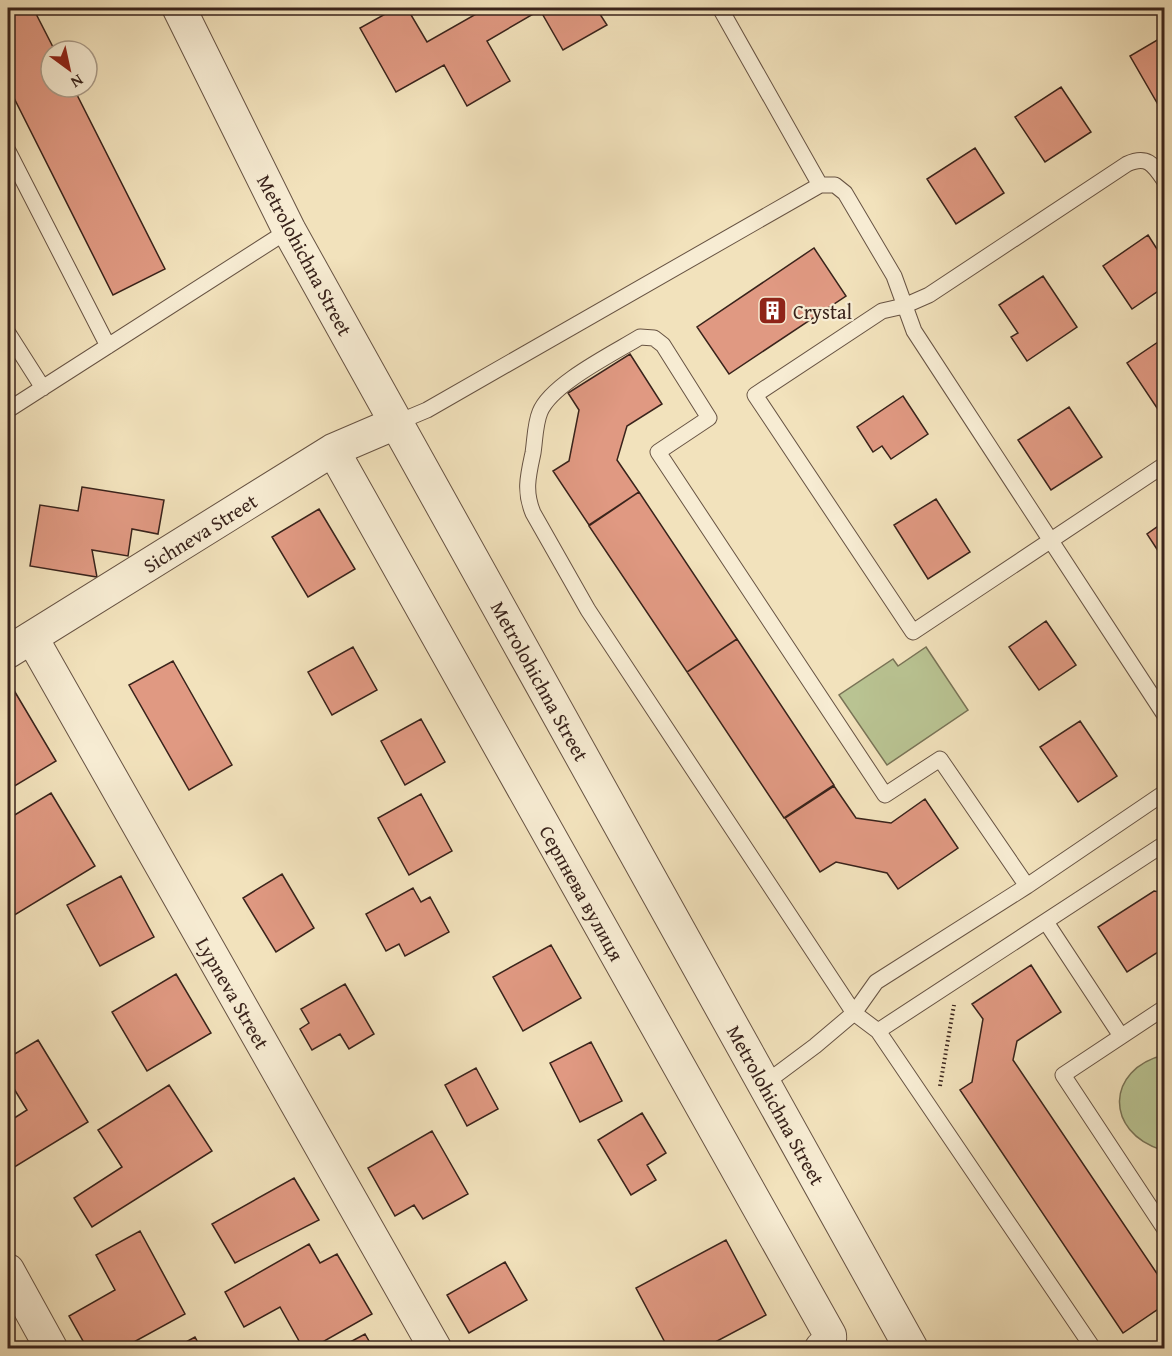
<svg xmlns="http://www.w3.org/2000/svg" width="1172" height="1356" font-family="'Gentium Book Plus',serif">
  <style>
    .green { fill: #b9c392; stroke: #797356; stroke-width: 1.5 }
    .building { fill: #e09982; stroke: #39231b; stroke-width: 1.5 }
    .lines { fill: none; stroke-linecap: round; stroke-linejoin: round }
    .service-casing { stroke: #675343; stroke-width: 17 }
    .minor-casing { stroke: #675343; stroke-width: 34 }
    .tertiary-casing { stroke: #675343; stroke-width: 35 }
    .path { stroke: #39231b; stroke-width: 4; stroke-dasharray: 1.5 3; stroke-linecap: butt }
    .service { stroke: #f7ecd3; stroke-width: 15 }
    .minor { stroke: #f7ecd3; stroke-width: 32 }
    .tertiary { stroke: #f7ecd3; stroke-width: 33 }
    .labels { text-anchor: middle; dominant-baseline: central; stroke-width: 4.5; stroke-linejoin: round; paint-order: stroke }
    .street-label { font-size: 20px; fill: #39231b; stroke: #f7ecd3 }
    .poi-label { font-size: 20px; fill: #39231b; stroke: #f7ecd3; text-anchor: start }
  </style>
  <rect width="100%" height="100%" fill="#f2e2bc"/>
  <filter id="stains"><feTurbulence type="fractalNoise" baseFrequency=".00333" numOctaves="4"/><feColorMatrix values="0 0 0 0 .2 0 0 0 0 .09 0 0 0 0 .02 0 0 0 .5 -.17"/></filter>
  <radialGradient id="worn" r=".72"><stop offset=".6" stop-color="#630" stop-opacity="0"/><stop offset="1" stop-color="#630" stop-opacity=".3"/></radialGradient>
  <path class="green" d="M 926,647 L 968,710 L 887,765 L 839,695 L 893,659 L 898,666 Z
    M 1164,1055 L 1164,1150 L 1162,1150 C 1104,1132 1106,1069 1164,1055 Z"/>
  <path class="building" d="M 8,8 L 33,8 L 55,51 L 51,51 L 51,87 L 73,87 L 165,269 L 113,295 L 8,86 Z
    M 396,8 L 407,8 L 427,42 L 478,13 L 475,8 L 596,8 L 607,25 L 563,50 L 540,10 L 487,41 L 510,81 L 467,106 L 444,65 L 396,92 L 360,28 Z
    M 1164,36 L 1164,105 L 1160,108 L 1130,56 Z
    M 1061,87 L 1091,132 L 1045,162 L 1015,117 Z
    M 975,148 L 1004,193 L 956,224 L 927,179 Z
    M 1148,235 L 1164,260 L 1164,287 L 1132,309 L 1103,266 Z
    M 814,248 L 846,296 L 729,374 L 697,327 Z
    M 1043,276 L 1077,327 L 1027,361 L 1011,337 L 1018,333 L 999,305 Z
    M 1161,340 L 1164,345 L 1164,412 L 1161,414 L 1127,363 Z
    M 630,354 L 662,404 L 627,426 L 617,460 L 639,492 L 589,525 L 553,471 L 569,461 L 579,410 L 568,393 Z
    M 903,396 L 928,434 L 891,459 L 882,446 L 873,452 L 857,427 Z
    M 1069,407 L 1102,457 L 1051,490 L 1018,440 Z
    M 82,487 L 164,500 L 158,534 L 132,529 L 128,556 L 92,550 L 97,577 L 30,566 L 40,505 L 78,511 Z
    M 639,492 L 737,639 L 687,672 L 589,526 Z
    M 936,499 L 970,552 L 928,579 L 894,525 Z
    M 319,509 L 355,569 L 308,597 L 272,537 Z
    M 1164,522 L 1164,560 L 1147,534 Z
    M 1046,621 L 1076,665 L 1039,690 L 1009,647 Z
    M 737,639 L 834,785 L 784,818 L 687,672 Z
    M 353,647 L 377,690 L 332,715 L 308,672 Z
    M 173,661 L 232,765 L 189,790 L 129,685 Z
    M 12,687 L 56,761 L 8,790 L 8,690 Z
    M 421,719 L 445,762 L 405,785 L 381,741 Z
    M 1080,721 L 1117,776 L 1078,802 L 1040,747 Z
    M 834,786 L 856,818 L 891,823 L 925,799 L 958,848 L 898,889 L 887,873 L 836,862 L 820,872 L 785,818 Z
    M 51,793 L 95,866 L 8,919 L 8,819 Z
    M 421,794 L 452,851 L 409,875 L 378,818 Z
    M 282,874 L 314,928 L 276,952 L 243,898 Z
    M 121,876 L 154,937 L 100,966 L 67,905 Z
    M 413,888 L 421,902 L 430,897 L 449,932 L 405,956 L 399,944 L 386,951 L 366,914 Z
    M 1154,891 L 1164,893 L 1164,951 L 1161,950 L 1127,972 L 1098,927 Z
    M 551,945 L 581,998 L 523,1031 L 493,977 Z
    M 1031,965 L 1061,1012 L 1017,1041 L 1013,1060 L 1164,1284 L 1164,1305 L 1123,1333 L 960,1090 L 972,1082 L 983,1019 L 972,1004 Z
    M 176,974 L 211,1033 L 147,1071 L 112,1012 Z
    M 345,984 L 374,1034 L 349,1049 L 340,1034 L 312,1050 L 300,1029 L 309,1023 L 301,1009 Z
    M 38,1040 L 88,1122 L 8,1171 L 8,1122 L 27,1110 L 8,1079 L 8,1058 Z
    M 591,1042 L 622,1101 L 580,1122 L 550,1063 Z
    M 476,1068 L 498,1109 L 467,1126 L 445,1085 Z
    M 169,1085 L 212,1151 L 92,1227 L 74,1198 L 122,1167 L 98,1130 Z
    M 642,1113 L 666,1153 L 647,1165 L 656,1180 L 631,1195 L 598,1140 Z
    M 432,1131 L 468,1194 L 423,1219 L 414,1205 L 395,1216 L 368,1168 Z
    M 294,1178 L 319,1220 L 235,1263 L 212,1224 Z
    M 140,1231 L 185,1314 L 123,1348 L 87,1348 L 69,1316 L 115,1290 L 96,1255 Z
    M 726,1240 L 766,1315 L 704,1348 L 668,1348 L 636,1288 Z
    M 309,1244 L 320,1263 L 337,1254 L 372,1314 L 312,1348 L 303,1348 L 280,1307 L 244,1327 L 225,1292 Z
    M 505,1262 L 527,1300 L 469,1333 L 447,1295 Z
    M 365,1334 L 373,1348 L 339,1348 Z
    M 195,1337 L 201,1348 L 175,1348 Z"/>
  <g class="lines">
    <defs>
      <path id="service" d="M 8,151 L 108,346
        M 1164,180 C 1153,164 1147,155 1127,164 L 929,295 L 904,306 L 882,311 L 755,395 L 913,632 L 1164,465
        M 820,185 L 835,185 L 845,193 L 894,276 L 914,331 L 1164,714
        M 8,333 L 43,388
        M 8,410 L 289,230
        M 396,423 L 427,410 L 820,185 L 720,8
        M 1027,886 L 940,759 L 885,795 L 658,452 L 709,418 L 663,345 L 654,338 L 640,337 C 614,353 551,384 540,412 C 535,424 535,440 533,453 C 528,476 524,491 533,513 L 588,610 L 854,1013 L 878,1031 L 1093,1348
        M 1046,922 L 1121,1036
        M 1164,1008 L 1063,1075 L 1164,1228
        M 878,1031 L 1164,844
        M 764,1084 L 815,1046 L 854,1013 L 876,982 L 1027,886 L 1164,793"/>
      <path id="minor" d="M 333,450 L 830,1335 C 831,1343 828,1346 821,1348
        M 32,638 L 435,1348
        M 8,652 L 333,450 L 396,423
        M 8,1270 L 51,1348"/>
      <path id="tertiary" d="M 179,8 L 289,230 L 911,1348"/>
    </defs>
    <use href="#service" class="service-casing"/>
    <use href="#minor" class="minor-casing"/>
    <use href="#tertiary" class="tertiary-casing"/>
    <path class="path" d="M 940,1086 L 954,1005"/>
    <use href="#service" class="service"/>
    <use href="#minor" class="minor"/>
    <use href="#tertiary" class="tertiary"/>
  </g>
  <defs>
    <symbol id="building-square" viewBox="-11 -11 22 22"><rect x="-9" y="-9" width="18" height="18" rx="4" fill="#8f2418" stroke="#f7ecd3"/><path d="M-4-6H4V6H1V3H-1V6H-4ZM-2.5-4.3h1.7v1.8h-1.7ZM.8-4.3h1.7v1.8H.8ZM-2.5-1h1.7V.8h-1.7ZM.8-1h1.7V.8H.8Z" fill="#fff"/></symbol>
  </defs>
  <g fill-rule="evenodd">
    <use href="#building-square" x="756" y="294" width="33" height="33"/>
  </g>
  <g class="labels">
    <g class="street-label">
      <text transform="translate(305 255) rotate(62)">Metrolohichna Street</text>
      <text transform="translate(200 533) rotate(-32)">Sichneva Street</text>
      <text transform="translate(540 681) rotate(61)">Metrolohichna Street</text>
      <text transform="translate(582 893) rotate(61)">Серпнева вулиця</text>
      <text transform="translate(233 993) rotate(60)">Lypneva Street</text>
      <text transform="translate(776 1105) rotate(61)">Metrolohichna Street</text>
    </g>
    <g class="poi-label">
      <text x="793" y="311">Crystal</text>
    </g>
  </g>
  <rect width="1172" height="1356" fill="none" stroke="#f2e2bc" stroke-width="30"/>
  <rect x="9" y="9" width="1154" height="1338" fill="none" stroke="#39231b" stroke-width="3"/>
  <rect x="15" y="15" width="1142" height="1326" fill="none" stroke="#39231b" stroke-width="1.5"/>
  <g transform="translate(69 69) rotate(147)"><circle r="28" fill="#f7ecd3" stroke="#ab9c89" stroke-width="1.5"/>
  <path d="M0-4.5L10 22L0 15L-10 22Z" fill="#8f2418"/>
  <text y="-9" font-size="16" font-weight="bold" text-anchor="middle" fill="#39231b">N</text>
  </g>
  <rect width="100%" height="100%" filter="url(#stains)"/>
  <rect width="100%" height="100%" fill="url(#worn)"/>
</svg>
